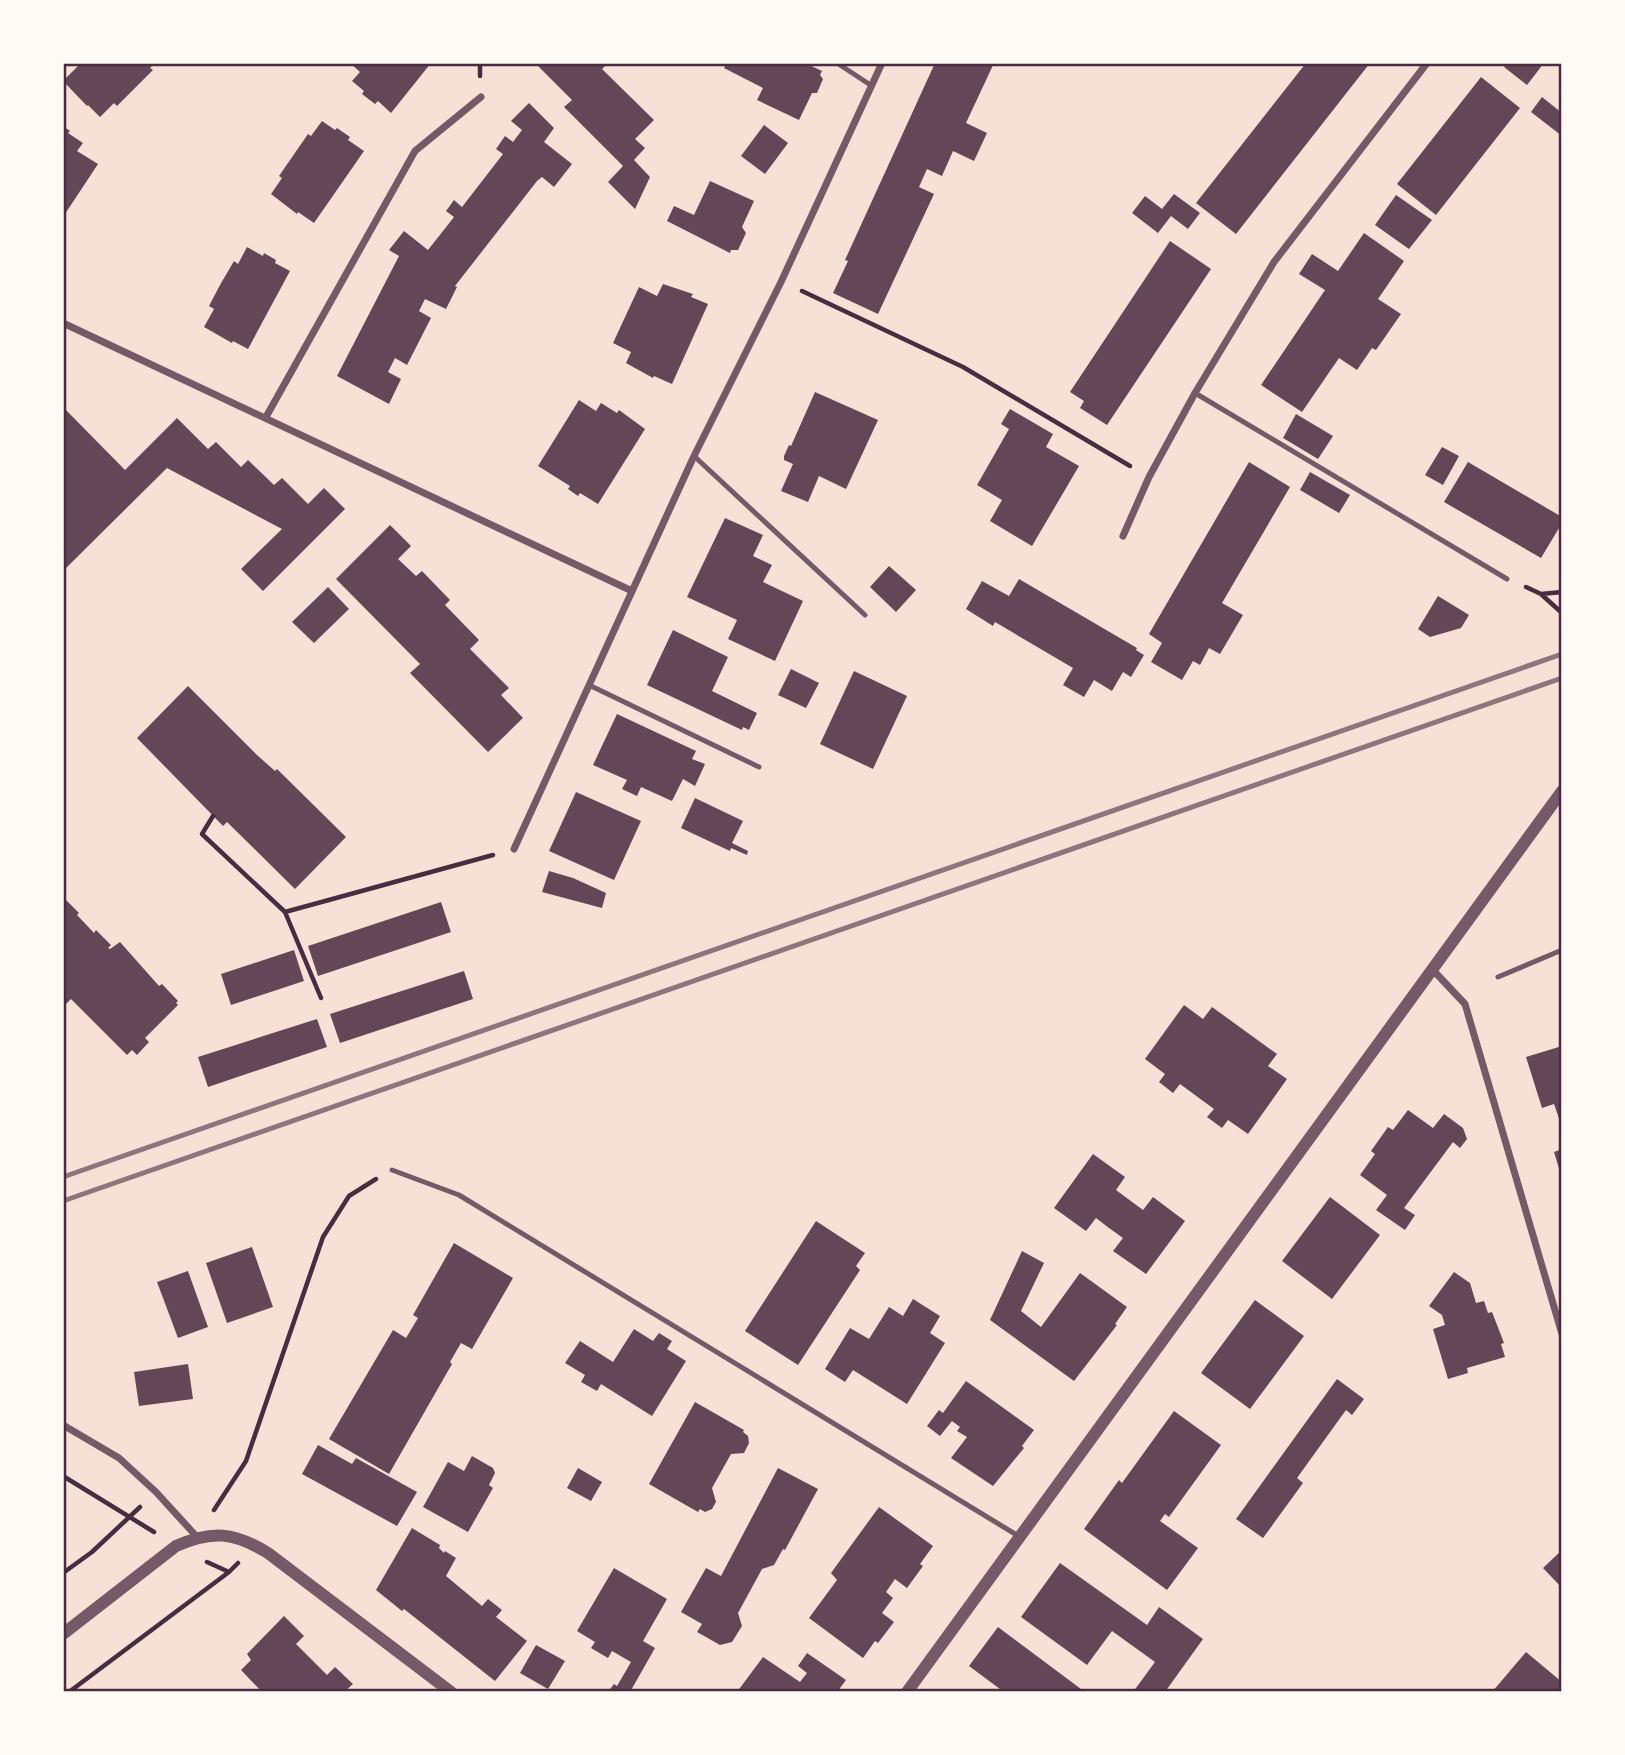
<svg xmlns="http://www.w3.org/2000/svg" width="1625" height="1755" font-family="'Nunito Sans',sans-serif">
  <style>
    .building { fill: #644757 }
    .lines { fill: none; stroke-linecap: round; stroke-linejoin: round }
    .path { stroke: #4a2c40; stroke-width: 4.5 }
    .service { stroke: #755966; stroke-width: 5 }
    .minor { stroke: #755966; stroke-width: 7 }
    .tertiary { stroke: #755966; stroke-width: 12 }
    .rail { stroke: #8f747c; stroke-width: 5 }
    .neatline { fill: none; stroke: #4a2c40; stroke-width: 2.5 }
  </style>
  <rect width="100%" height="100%" fill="#f7e1d7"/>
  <path class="building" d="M 81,63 L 155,63 L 150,68 L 153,70 L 117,106 L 114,103 L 100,117 L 88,105 L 87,106 L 63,81 Z
    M 350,63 L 431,63 L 391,113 L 378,101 L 375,104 L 362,94 L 364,91 L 352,81 L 360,72 Z
    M 535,63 L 608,63 L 602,69 L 654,120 L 635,139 L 645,148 L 634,160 L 650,177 L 635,209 L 608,182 L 623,166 L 564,107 L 572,100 Z
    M 727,63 L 805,63 L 822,71 L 820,75 L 823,79 L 817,93 L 812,93 L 799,120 L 757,100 L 763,88 L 724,68 Z
    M 935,63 L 994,63 L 966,123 L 987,133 L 974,161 L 953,151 L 942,176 L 927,169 L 919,187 L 934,194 L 878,314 L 833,293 L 848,261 L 845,260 Z
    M 1306,63 L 1370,63 L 1236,234 L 1196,203 Z
    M 1507,63 L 1544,63 L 1527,85 L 1504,67 Z
    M 1481,77 L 1520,108 L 1436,215 L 1397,184 Z
    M 1542,97 L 1562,113 L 1562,136 L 1531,112 Z
    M 529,103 L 554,128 L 544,142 L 572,164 L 554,187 L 542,177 L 537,181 L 455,286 L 457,287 L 446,309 L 425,299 L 419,311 L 431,318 L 407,365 L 395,358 L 388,372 L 401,379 L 389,404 L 337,376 L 399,256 L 389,250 L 404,231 L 428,250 L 454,217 L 446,211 L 454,200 L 462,207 L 503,154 L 496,149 L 505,136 L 513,142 L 522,130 L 511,121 Z
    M 322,121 L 335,130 L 337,128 L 350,137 L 348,140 L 364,151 L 314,223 L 298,212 L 297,214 L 271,194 L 282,178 L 279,176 L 308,134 L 311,136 Z
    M 764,125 L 788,143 L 765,174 L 741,156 Z
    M 63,126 L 70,131 L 68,133 L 83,143 L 77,151 L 98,164 L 63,217 Z
    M 710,181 L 754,201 L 742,227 L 746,233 L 738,250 L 731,250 L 730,253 L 667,221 L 674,206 L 694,215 Z
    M 1174,194 L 1200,213 L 1188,229 L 1171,216 L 1158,233 L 1132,213 L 1145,196 L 1162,209 Z
    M 1396,195 L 1432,220 L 1409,249 L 1375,225 Z
    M 1364,233 L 1404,261 L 1378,299 L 1401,314 L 1376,350 L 1372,348 L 1357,370 L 1339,358 L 1302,412 L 1261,385 L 1325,290 L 1299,274 L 1312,254 L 1338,271 Z
    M 1170,241 L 1211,269 L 1107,425 L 1080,408 L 1084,401 L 1070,392 Z
    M 247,247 L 263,256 L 264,253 L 276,260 L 275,263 L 290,271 L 248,349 L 233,341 L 232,343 L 204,327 L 214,309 L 209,306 L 220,285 L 234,261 L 238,264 Z
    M 663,284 L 693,294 L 691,297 L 708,304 L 672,384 L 654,376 L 653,378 L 626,363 L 631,352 L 613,343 L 639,287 L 657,296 Z
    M 815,392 L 878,420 L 846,489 L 819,476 L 808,502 L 781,491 L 793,464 L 784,460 L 784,456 L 789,445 L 791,446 Z
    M 579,400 L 596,411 L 601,403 L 617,413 L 619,410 L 645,429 L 598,504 L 580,493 L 578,496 L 568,489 L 570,486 L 538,466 Z
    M 63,407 L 125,470 L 177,418 L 208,449 L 216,442 L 241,467 L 248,460 L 274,485 L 282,478 L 308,504 L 324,488 L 345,509 L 263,591 L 241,569 L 282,529 L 167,468 L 63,571 Z
    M 1010,409 L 1053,434 L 1046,447 L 1079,466 L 1032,546 L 990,521 L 1002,500 L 977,485 L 1009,429 L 1001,424 Z
    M 1296,414 L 1333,436 L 1318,459 L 1283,438 Z
    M 1442,447 L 1459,456 L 1443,485 L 1425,475 Z
    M 1249,462 L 1290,487 L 1222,603 L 1243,615 L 1220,654 L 1209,648 L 1200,665 L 1193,661 L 1182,680 L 1151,662 L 1162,643 L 1149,634 Z
    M 1468,462 L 1562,517 L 1562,523 L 1541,558 L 1444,502 Z
    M 1310,472 L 1350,495 L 1339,513 L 1300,490 Z
    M 725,518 L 763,535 L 753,556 L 772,565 L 763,582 L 803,601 L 775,661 L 728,639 L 737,620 L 687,597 Z
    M 390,525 L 411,546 L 398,559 L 416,576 L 422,571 L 450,600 L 445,605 L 479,640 L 470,649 L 509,688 L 501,695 L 523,718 L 488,752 L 410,673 L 420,664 L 336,579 Z
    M 889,566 L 916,590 L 896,612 L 870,587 Z
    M 1019,579 L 1137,648 L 1136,650 L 1144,655 L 1131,677 L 1123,672 L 1112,691 L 1094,680 L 1084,697 L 1063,685 L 1073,668 L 995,622 L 993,626 L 966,609 L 982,581 L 1009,596 Z
    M 328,587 L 349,609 L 314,643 L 292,622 Z
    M 1438,596 L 1469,615 L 1461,628 L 1430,637 L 1418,629 Z
    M 673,630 L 728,657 L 712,691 L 757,713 L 749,730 L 743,727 L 742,730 L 647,685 Z
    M 791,669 L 819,683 L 806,708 L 778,695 Z
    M 854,671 L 907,696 L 873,769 L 820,744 Z
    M 188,686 L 257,755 L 275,771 L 277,769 L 346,837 L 295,889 L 227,822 L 223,826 L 137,738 Z
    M 617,714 L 696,751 L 692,759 L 705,764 L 695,786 L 683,779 L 672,801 L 641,787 L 637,796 L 622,789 L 627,780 L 593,765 Z
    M 576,792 L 641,821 L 614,880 L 549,851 Z
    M 695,798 L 743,821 L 732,843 L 748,851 L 747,855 L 731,848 L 730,851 L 681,828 Z
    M 549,871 L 573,878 L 606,893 L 602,908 L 542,892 Z
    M 63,897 L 79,913 L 77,915 L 94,933 L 96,930 L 111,945 L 108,948 L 110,949 L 120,942 L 159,986 L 162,984 L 178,1001 L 176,1003 L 178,1005 L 145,1038 L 149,1042 L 137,1055 L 132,1050 L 127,1055 L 71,999 L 65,1005 L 63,1003 Z
    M 441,902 L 451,932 L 318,976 L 308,946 Z
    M 294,950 L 304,981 L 231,1005 L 221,974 Z
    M 464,971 L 473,999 L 340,1043 L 330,1014 Z
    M 1184,1005 L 1203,1019 L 1212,1007 L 1277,1054 L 1268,1066 L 1287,1079 L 1248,1134 L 1228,1120 L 1222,1128 L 1207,1117 L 1214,1109 L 1180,1084 L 1173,1093 L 1159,1082 L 1165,1074 L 1145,1059 Z
    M 317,1019 L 327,1047 L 208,1087 L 198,1057 Z
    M 1562,1046 L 1562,1127 L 1554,1104 L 1542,1108 L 1526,1057 Z
    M 1408,1110 L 1433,1128 L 1444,1114 L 1463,1128 L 1467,1139 L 1460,1148 L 1453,1142 L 1404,1208 L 1415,1215 L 1405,1230 L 1376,1210 L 1387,1195 L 1360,1175 L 1375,1154 L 1371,1151 L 1388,1127 L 1393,1130 Z
    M 1562,1149 L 1562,1174 L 1561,1175 L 1554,1152 Z
    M 1093,1154 L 1125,1177 L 1116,1190 L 1143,1210 L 1153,1197 L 1185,1221 L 1146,1274 L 1113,1251 L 1123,1238 L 1109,1228 L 1096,1218 L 1086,1231 L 1054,1208 Z
    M 1330,1197 L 1380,1235 L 1332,1299 L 1282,1261 Z
    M 816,1221 L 865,1253 L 856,1266 L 860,1270 L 798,1365 L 745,1331 Z
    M 454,1243 L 513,1278 L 472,1349 L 461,1343 L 450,1362 L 452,1364 L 389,1474 L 329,1439 L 393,1330 L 406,1338 L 418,1318 L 413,1315 Z
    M 252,1247 L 273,1307 L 227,1323 L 206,1263 Z
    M 1022,1251 L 1044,1263 L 1021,1311 L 1041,1327 L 1080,1273 L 1127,1307 L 1115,1324 L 1117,1325 L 1074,1381 L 990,1320 Z
    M 188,1271 L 208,1327 L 178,1338 L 157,1282 Z
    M 1454,1272 L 1470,1283 L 1476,1303 L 1484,1301 L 1488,1313 L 1492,1312 L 1504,1343 L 1501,1344 L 1505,1357 L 1467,1368 L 1468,1373 L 1448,1379 L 1433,1329 L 1445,1325 L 1442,1315 L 1429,1306 Z
    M 913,1299 L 940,1316 L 930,1333 L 945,1343 L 907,1404 L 853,1370 L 845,1382 L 825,1369 L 850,1328 L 869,1339 L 889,1307 L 903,1316 Z
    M 1255,1300 L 1304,1336 L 1250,1409 L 1201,1373 Z
    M 634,1329 L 653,1341 L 659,1333 L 672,1341 L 667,1349 L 686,1361 L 652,1416 L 601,1384 L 597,1391 L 581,1382 L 585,1375 L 565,1363 L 580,1341 L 613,1362 Z
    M 188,1364 L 193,1399 L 139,1406 L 134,1372 Z
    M 1337,1379 L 1364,1399 L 1352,1415 L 1346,1410 L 1297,1478 L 1303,1483 L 1263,1538 L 1236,1519 Z
    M 966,1381 L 1034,1430 L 1022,1446 L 1024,1448 L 993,1486 L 951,1458 L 967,1437 L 957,1431 L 960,1427 L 952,1421 L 940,1436 L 927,1426 L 939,1410 L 943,1413 Z
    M 695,1402 L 744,1430 L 743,1432 L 748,1436 L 749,1443 L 744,1453 L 731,1454 L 712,1488 L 716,1502 L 712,1509 L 705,1512 L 700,1509 L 698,1512 L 649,1484 Z
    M 1174,1411 L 1221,1445 L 1169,1517 L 1165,1514 L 1160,1521 L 1198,1548 L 1167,1590 L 1084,1529 L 1119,1480 L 1122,1483 Z
    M 318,1445 L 352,1464 L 356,1458 L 417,1492 L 397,1526 L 302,1474 Z
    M 472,1456 L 493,1468 L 495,1473 L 489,1485 L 493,1488 L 468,1532 L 423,1507 L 448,1462 L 464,1471 Z
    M 578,1468 L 602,1482 L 591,1501 L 567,1488 Z
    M 778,1468 L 818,1489 L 785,1550 L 783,1549 L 774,1565 L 762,1569 L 738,1613 L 742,1626 L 732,1642 L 720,1645 L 697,1632 L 702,1624 L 681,1612 L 706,1568 L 721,1576 Z
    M 879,1507 L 933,1546 L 920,1564 L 923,1566 L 907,1588 L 895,1579 L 886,1592 L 893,1598 L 882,1613 L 894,1622 L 878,1643 L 875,1641 L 863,1658 L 809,1618 L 837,1580 L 831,1573 Z
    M 412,1528 L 440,1545 L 439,1548 L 444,1553 L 445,1551 L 456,1558 L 446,1576 L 482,1606 L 488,1599 L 502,1610 L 496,1617 L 527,1641 L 495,1681 L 404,1609 L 402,1611 L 376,1590 Z
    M 1562,1550 L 1562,1588 L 1543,1568 Z
    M 1060,1563 L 1147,1625 L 1159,1607 L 1203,1639 L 1165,1692 L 1133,1692 L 1155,1662 L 1112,1631 L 1087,1665 L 1021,1617 Z
    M 614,1568 L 667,1599 L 643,1641 L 655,1648 L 630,1692 L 608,1692 L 614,1684 L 617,1686 L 631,1662 L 612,1651 L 608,1658 L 591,1648 L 595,1642 L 577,1631 Z
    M 284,1616 L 304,1636 L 296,1644 L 327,1675 L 335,1667 L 353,1684 L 344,1692 L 262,1692 L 241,1670 L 251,1660 L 247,1654 Z
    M 998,1627 L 1085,1692 L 1004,1692 L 969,1666 Z
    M 536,1645 L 565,1661 L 548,1689 L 520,1673 Z
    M 1526,1652 L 1562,1682 L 1562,1692 L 1492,1692 Z
    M 807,1653 L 846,1680 L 837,1692 L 737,1692 L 763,1657 L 800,1682 L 807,1673 L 798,1666 Z"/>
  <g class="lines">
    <path class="path" d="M 480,63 L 480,76
      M 802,291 L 963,367 L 1130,466
      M 1526,587 L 1541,594 L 1562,592
      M 1542,595 L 1562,613
      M 213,816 L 202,834 L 285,912 L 493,855
      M 285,912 L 321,998
      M 63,1476 L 154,1532
      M 214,1510 L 246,1461 L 323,1237 L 349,1196 L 376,1179
      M 207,1562 L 229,1572
      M 63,1573 L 92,1552 L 140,1507
      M 69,1692 L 229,1572 L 238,1563"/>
    <path class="service" d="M 837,63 L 872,86
      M 1195,393 L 1507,579
      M 694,456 L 865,615
      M 589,685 L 759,767
      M 1498,977 L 1562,950
      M 392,1170 L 459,1195 L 1020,1537"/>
    <path class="minor" d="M 63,323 L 632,591
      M 266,417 L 415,151 L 481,97
      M 1123,536 L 1149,477 L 1195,393 L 1274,262 L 1427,63
      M 514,849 L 694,456 L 781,282 L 882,63
      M 1432,969 L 1465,1004 L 1562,1334
      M 63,1425 L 119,1458 L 156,1492 L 197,1537"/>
    <path class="tertiary" d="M 63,1634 L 176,1546 C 212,1530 234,1532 268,1553 L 451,1692
      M 907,1692 L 1562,791"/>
    <path class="rail" d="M 63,1177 L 1562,654
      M 63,1201 L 1562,678"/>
  </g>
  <rect width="1625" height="1755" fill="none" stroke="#fffaf5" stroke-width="130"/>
  <rect x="65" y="65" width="1495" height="1625" class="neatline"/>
</svg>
